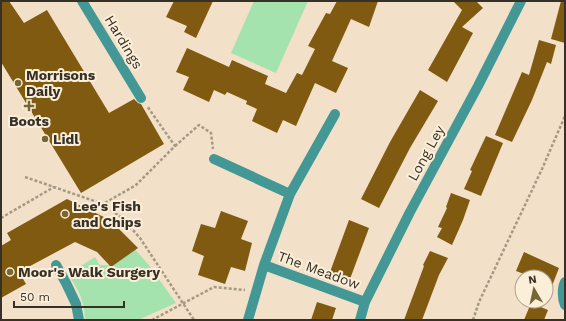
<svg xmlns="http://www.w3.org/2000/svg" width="566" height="321" font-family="'Work Sans',sans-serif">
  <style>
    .green { fill: #a4e2ae }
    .building { fill: #805a10 }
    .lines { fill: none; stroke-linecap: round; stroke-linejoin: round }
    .path { stroke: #a59986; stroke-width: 2.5; stroke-dasharray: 3 2; stroke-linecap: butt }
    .minor { stroke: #439896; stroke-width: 10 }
    .poi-dot { fill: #776735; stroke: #fcefda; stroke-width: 1.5 }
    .labels { text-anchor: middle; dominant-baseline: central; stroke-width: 4; stroke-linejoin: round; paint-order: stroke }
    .street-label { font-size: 14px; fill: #373026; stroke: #fcefda }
    .poi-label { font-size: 14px; font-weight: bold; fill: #373026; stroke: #fcefda; text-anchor: start }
  </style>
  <rect width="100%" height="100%" fill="#f2e1c8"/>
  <path class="green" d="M 254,1 L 308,1 L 276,73 L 231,53 Z
    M 133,247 L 148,264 L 176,303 L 138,320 L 85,320 C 84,298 79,292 68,274 L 95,257 L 100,265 L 111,265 Z"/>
  <path class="building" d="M 1,1 L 9,1 L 24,23 L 47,10 L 109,113 L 134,99 L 138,103 L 141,104 L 164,144 L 81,193 L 1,62 Z
    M 174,1 L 213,1 L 196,38 L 184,32 L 187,26 L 166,17 Z
    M 337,1 L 378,1 L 369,27 L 351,19 L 332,61 L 348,68 L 336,93 L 315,83 L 296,126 L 283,120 L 277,133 L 252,121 L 257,109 L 246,104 L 247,101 L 227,92 L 225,95 L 214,90 L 209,102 L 183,90 L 189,77 L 176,72 L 187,48 L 229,67 L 232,60 L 268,76 L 265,84 L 286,93 L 297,73 L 302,75 L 315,49 L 308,46 L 326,13 L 330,14 Z
    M 453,1 L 476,1 L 483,8 L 462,27 L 473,33 L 447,82 L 428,70 L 462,10 Z
    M 561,1 L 565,1 L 565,43 L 551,39 Z
    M 539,40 L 556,45 L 551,64 L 547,62 L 532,100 L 512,142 L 495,135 L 522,72 L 529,75 Z
    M 420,90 L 438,101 L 410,148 L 379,208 L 361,199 L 390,142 Z
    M 486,136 L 503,143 L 481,196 L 464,189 L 472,171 L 470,170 Z
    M 451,193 L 470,200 L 463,220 L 452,245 L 437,237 L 442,228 L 438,227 L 447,208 L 446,207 Z
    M 67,199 L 110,220 L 138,248 L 111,267 L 97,252 L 75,242 L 19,272 L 26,284 L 1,298 L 1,246 L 11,240 L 7,233 Z
    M 221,211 L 248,221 L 241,239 L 252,243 L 245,271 L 231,267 L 225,284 L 198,275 L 204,256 L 192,251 L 201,224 L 215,228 Z
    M 349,220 L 369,228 L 350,279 L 330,272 Z
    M 430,251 L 448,258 L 439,275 L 422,320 L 404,320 L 424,266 L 423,265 Z
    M 524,252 L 559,268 L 547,299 L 546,277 L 532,277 L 516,271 Z
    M 317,302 L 336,308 L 332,320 L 311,320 Z
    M 531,303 L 548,310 L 544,320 L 524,320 Z"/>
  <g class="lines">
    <path class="path" d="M 175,146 L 199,125 L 211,133 L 213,149
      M 25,177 L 103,204 L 136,185 L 175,146 L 147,106
      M 103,204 L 122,218 L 140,238 L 194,320
      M 1,218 L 54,187
      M 152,320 L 214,287 L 245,290
      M 473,320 L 479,302 L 542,169 L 565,116"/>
    <path class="minor" d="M 82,1 L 141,98
      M 214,159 L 290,194
      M 56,265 L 66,283 L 76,304 L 79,320
      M 264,265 L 365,302
      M 565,282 C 562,288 562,298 565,305
      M 248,320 L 264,265 L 290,194 L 335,114
      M 360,320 L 365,302 L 410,212 L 478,86 L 521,1"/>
  </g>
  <g class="poi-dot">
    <circle cx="18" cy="83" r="4"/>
    <path d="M27 100h4v4h4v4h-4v4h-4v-4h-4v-4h4z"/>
    <circle cx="45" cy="139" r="4"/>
    <circle cx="65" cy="214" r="4"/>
    <circle cx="10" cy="272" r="4"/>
  </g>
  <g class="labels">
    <g class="street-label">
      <text transform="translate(124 42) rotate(59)">Hardings</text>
      <text transform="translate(426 153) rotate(-61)">Long Ley</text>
      <text transform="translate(319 270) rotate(20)">The Meadow</text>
    </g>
    <g class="poi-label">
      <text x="26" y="75">Morrisons<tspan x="26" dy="16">Daily</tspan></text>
      <text x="29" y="121" text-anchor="middle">Boots</text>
      <text x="53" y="139">Lidl</text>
      <text x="73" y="206">Lee's Fish<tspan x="73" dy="16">and Chips</tspan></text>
      <text x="18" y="272">Moor's Walk Surgery</text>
    </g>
  </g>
  <rect width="566" height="321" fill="none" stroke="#373026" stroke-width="4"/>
  <g transform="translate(534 289) rotate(351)"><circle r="19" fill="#fcefda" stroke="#ada392"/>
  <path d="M0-3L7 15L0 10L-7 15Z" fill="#776735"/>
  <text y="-6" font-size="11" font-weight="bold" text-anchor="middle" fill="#373026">N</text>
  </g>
  <path d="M14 301v6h110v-6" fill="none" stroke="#373026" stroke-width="2"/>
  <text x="20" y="301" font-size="12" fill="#373026" stroke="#fcefda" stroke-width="3" paint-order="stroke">50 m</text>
</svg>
